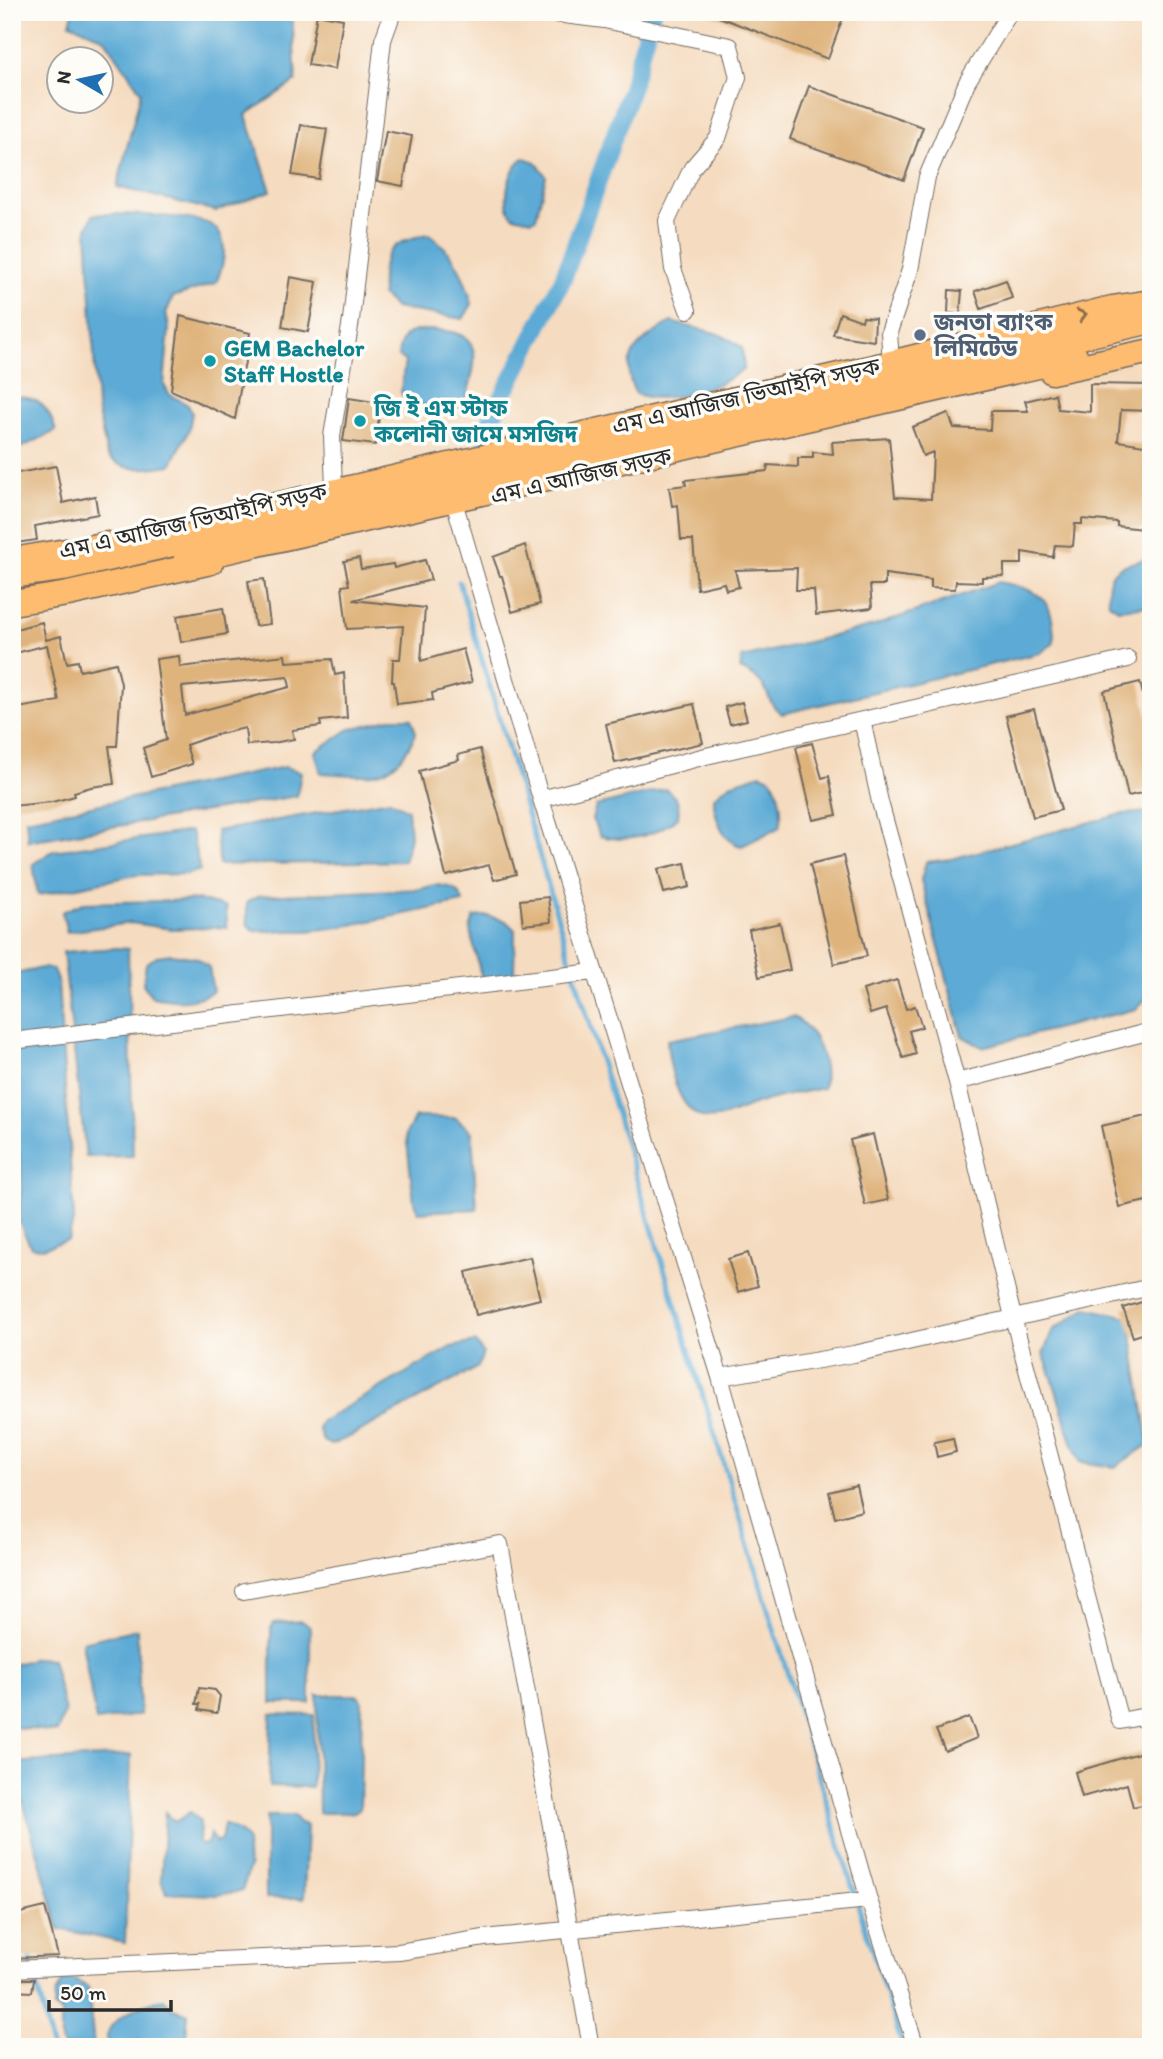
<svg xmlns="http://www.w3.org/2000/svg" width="1163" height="2059" font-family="Itim,'Noto Sans Bengali',sans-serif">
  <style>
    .water { fill: #5caad5; stroke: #446a80; stroke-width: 2 }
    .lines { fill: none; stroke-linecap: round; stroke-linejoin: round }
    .stream { stroke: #5caad5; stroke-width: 5 }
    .canal { stroke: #5caad5; stroke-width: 18 }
    .building { fill: #dfb37c; fill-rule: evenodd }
    .street-casing { stroke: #72695f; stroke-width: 18 }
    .primary-casing { stroke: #72695f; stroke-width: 27 }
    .highway-casing { stroke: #72695f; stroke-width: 31 }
    .street { stroke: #fff; stroke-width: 16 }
    .primary { stroke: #fdbc6f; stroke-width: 24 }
    .highway { stroke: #fdbc6f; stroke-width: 28 }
    .oneway { stroke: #8a6c4a }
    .service-dot { fill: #5c6f8a; stroke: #fdfcf7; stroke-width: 2.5 }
    .culture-dot { fill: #0f9aa8; stroke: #fdfcf7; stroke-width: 2.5 }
    .labels { text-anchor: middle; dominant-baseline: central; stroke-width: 7; stroke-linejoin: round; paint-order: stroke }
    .service-label { font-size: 23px; font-weight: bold; fill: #4e5e75; stroke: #fdfcf7; text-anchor: start }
    .culture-label { font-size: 23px; font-weight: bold; fill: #0d838f; stroke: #fdfcf7; text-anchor: start }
    .street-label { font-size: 23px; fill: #2b2b2b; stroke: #fdfcf7 }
  </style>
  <rect width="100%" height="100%" fill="#fdfcf7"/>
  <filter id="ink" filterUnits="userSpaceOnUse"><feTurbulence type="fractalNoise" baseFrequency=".0143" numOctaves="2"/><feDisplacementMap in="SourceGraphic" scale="14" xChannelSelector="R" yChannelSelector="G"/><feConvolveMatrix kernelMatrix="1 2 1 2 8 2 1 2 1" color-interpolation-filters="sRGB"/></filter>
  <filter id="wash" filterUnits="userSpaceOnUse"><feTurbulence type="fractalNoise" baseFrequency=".00686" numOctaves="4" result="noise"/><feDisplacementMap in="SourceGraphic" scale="28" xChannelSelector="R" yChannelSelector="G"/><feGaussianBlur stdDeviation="1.57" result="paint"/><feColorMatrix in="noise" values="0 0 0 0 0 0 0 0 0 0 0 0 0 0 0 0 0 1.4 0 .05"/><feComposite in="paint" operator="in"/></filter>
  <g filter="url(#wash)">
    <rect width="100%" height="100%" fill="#f5dbbf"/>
    <path class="water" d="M 73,12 L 292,12 L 296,81 L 246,115 L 271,191 L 216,211 L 117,187 L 141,92 L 105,39 L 70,23 Z
      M 524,158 L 536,162 L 546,176 L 536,218 L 532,220 L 513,216 C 500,203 509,167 524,158 Z
      M 93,215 C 113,213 199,215 213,226 C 231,240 223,267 216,283 L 173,297 L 166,313 L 169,328 L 164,385 L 169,394 L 188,405 L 192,413 L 189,430 L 171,465 C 149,468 124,474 107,455 L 97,408 L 87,229 Z
      M 429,234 C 455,253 464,274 472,304 L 463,319 L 395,308 L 382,295 C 380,254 388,242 429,234 Z
      M 671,322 C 697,330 722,330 742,348 L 744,369 C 717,389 669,405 636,394 C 616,357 640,341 671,322 Z
      M 420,330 C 452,330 481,331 473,371 C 470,385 468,396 461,408 L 443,410 L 404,400 L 401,392 L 405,361 L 398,357 C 400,340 403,333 420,330 Z
      M 12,396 C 40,397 48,406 56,431 L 12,452 Z
      M 1151,558 L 1151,606 L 1118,609 L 1109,603 C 1104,566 1120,566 1151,558 Z
      M 999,582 C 1040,590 1054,597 1054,643 L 1040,653 L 782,714 C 760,698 776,684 740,669 L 742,658 L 874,626 Z
      M 391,718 L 411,718 L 416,733 C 394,783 369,776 321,773 L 315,752 L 348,730 Z
      M 285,767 L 301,772 L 297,796 L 28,841 L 26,819 Z
      M 761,774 L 772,779 C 780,794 783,810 780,827 L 742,846 C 723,843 713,814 714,797 L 730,784 Z
      M 666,789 C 678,799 680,802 678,817 C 657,835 627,844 600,836 L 592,819 L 596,806 Z
      M 390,800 L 408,810 L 410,837 L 404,861 L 219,865 L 216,831 Z
      M 1149,812 L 1151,993 L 1136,1009 L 982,1047 L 962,1036 L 921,880 L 926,862 L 951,859 L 1122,814 Z
      M 191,831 L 200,870 L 188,874 L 136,875 L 38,895 L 33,864 L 53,851 Z
      M 434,885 C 448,886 459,887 463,902 L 341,927 L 307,931 L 254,931 L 247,924 L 247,902 L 259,896 L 421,889 Z
      M 198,900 L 226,907 L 227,927 L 172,929 L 131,923 L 67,932 L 62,912 L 83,903 Z
      M 488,916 L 506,921 L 515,930 L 514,975 L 482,980 L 470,929 L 474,917 Z
      M 117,948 L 128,949 L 133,1156 L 86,1157 L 63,952 Z
      M 172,954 L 197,958 L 209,967 L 213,991 C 193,1004 174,1001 152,997 L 143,984 L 146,964 L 157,956 Z
      M 41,968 L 53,969 L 58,983 L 74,1218 L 68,1240 L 43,1248 L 31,1247 L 19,1222 L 22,1176 L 12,1108 L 12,975 Z
      M 793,1017 C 816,1028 829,1064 823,1088 C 805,1092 786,1095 769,1100 C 751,1104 735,1114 717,1118 C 679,1124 669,1068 667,1040 Z
      M 415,1117 L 456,1118 L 472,1132 L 477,1209 L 418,1212 L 414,1202 L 406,1134 Z
      M 1086,1308 L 1129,1317 L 1149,1444 L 1115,1467 L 1080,1462 C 1064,1427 1059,1390 1043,1354 L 1053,1330 Z
      M 475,1342 L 483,1353 L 478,1367 L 349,1437 L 331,1445 L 323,1441 L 318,1428 L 322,1421 L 451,1347 Z
      M 302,1621 L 310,1627 L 310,1703 L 271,1703 L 271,1628 L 274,1623 Z
      M 137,1629 L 140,1715 L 96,1721 L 82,1642 Z
      M 35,1658 L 52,1659 L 65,1712 L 57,1732 L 12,1727 L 12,1665 Z
      M 357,1695 L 362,1700 L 360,1809 L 353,1813 L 319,1813 L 317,1695 Z
      M 271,1714 L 314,1715 L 312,1787 L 269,1786 Z
      M 131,1755 L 125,1943 L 59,1929 L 12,1763 Z
      M 165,1812 L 175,1822 L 190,1812 L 200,1821 L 199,1842 L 202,1844 L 207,1844 L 210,1834 L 216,1843 L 221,1840 L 224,1824 C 230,1827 241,1832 245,1837 C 251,1845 243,1856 250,1866 L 242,1891 L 216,1895 L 166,1893 L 161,1880 Z
      M 266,1816 L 295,1816 L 298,1822 L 307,1826 L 304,1898 L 266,1898 Z
      M 64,1980 L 74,1980 L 88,1987 L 94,2047 L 64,2047 L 61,2043 L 61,2013 L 54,2008 L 55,1995 Z
      M 164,1999 L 171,2007 L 188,2014 L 185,2047 L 146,2047 L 140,2041 L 129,2041 L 129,2047 L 104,2047 L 108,2045 C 100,2020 144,2002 164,1999 Z"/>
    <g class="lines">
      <path class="stream" d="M 459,582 L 575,976 L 855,1895
        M 12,1878 L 21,1919
        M 858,1905 L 903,2047
        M 29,1953 L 52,2047"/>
      <path class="canal" d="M 483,435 L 563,279 L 631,89 L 652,12"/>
    </g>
    <g id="blocks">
      <path class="building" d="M 706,12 L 845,12 L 828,59 Z
        M 317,14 L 343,19 L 335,69 L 308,65 Z
        M 809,86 L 923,127 L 904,180 L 790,139 Z
        M 301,125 L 327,129 L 319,179 L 292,175 Z
        M 386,131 L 412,136 L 403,186 L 377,181 Z
        M 290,277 L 317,282 L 308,332 L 282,327 Z
        M 1006,280 L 1012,298 L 981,309 L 975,291 Z
        M 949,290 L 962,291 L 960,314 L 948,313 Z
        M 840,313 L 862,321 L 863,317 L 875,318 L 874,341 L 833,335 Z
        M 180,316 L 250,333 L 235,419 L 171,390 Z
        M 1090,384 L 1151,385 L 1151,411 L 1121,410 L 1118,441 L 1151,446 L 1151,530 L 1117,526 L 1117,522 L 1082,519 L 1082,524 L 1075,524 L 1073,546 L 1055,545 L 1053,557 L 1022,552 L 1022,564 L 1004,564 L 1004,576 L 982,577 L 982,582 L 956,581 L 955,589 L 931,588 L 931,580 L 885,574 L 885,585 L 870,585 L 872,608 L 816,615 L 814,590 L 796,590 L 797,568 L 735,570 L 739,587 L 726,590 L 724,583 L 697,589 L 693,540 L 681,540 L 678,505 L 672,506 L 669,487 L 686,485 L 685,480 L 767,471 L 768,465 L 798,467 L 798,458 L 813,458 L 813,452 L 833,454 L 832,442 L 889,438 L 895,497 L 931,499 L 933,452 L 923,456 L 912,427 L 948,413 L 954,428 L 990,430 L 991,411 L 1028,411 L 1025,401 L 1055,394 L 1058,409 L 1090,412 Z
        M 349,398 L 381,403 L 375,445 L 343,441 Z
        M 56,466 L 63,503 L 95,496 L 98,514 L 35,526 L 37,540 L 15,543 L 12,474 Z
        M 525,545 L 540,604 L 512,612 L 502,576 L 500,576 L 493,557 Z
        M 359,558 L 361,569 L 393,564 L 394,568 L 425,560 L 431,580 L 353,600 L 425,608 L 421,661 L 463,649 L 472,682 L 432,693 L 433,700 L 397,704 L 394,682 L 392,682 L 393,659 L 400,659 L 403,626 L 347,629 L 342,586 L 349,585 L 344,561 Z
        M 264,579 L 270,624 L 255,626 L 248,581 Z
        M 223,608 L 227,634 L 181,642 L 177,616 Z
        M 42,622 L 46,640 L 61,636 L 67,663 L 78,661 L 80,671 L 116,663 L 121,684 L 117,746 L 109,746 L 114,784 L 91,787 L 74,792 L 75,796 L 52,802 L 12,806 L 12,709 L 59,701 L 47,645 L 12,654 L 12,630 Z
        M 285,655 L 286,662 L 332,659 L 335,675 L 344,673 L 347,718 L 320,721 L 321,726 L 292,730 L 294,739 L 273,743 L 247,745 L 245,728 L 212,736 L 186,745 L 192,764 L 151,777 L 143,748 L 166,740 L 156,659 L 179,656 L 180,667 ZM 288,677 L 290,687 L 185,715 L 182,687 Z
        M 1140,682 L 1151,729 L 1151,791 L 1128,796 L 1104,691 Z
        M 742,702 L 747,720 L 730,724 L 725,707 Z
        M 694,704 L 703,743 L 615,763 L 606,724 Z
        M 1034,709 L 1061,810 L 1033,817 L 1006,716 Z
        M 812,743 L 822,778 L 829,776 L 837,815 L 813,820 L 796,747 Z
        M 480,749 L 516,874 L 494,880 L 489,865 L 446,876 L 419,771 L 459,760 L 458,755 Z
        M 843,856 L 867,956 L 834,964 L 810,864 Z
        M 685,863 L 690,887 L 664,893 L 658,869 Z
        M 548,897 L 551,922 L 523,925 L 520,900 Z
        M 780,923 L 790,970 L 759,977 L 749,930 Z
        M 897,980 L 906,1009 L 915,1006 L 922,1027 L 909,1031 L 916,1054 L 903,1058 L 886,1009 L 870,1014 L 863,990 Z
        M 1146,1116 L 1151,1139 L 1151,1200 L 1119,1207 L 1101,1126 Z
        M 873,1134 L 888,1200 L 865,1205 L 850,1140 Z
        M 748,1253 L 758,1286 L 738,1292 L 728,1259 Z
        M 530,1257 L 540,1299 L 476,1315 L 466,1272 Z
        M 1151,1299 L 1151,1331 L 1133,1337 L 1123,1308 Z
        M 953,1438 L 956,1452 L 937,1457 L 934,1442 Z
        M 856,1485 L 862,1511 L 835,1518 L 829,1492 Z
        M 199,1688 L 215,1690 L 220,1696 L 217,1713 L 199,1710 L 200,1704 L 196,1704 Z
        M 969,1717 L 977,1738 L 945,1751 L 936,1730 Z
        M 1142,1752 L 1149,1778 L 1147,1778 L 1151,1803 L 1133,1807 L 1127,1784 L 1082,1797 L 1075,1772 Z
        M 45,1907 L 58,1956 L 12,1958 L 12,1915 Z
        M 12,1979 L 34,1979 L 32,1992 L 12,1991 Z"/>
    </g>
  </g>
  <g filter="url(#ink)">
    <use href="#blocks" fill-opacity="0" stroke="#72695f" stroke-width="2"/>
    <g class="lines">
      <defs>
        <path id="street" d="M 540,12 L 604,20 L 730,46 L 738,77 L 718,138 L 692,168 L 667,221 L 673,269 L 688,310
          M 891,363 L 889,332 L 910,270 L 927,177 L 967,82 L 1010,12
          M 334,489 L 332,436 L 351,320 L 383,40 L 393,12
          M 455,505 L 541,799
          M 862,720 L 880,802 L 957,1082 L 1013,1317 L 1120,1721 L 1151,1715
          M 12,1041 L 594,972
          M 957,1082 L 1151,1031
          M 720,1377 L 854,1354 L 1151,1287
          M 244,1591 L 500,1544 L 591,2047
          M 12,1969 L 399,1952 L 484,1938 L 869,1900
          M 916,2047 L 869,1900 L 720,1377 L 541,799 L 706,756 L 1128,659"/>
        <path id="primary" d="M 1052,372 L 1151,351
          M 246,512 L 891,363 L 1112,308 L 1151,302
          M 12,560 L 108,544
          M 12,603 L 68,594 L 211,562"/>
        <path id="highway" d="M 188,558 L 1073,356
          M 12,574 L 63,567 L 1151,319"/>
      </defs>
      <use href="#street" class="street-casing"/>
      <use href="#primary" class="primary-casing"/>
      <use href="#highway" class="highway-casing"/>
      <use href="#street" class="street"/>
      <use href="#primary" class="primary"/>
      <use href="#highway" class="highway"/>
    </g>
    <defs><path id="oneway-chevron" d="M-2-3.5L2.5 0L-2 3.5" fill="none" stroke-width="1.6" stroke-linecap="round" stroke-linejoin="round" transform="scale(1.75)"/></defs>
    <use class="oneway" href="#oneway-chevron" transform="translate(1082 315) rotate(-14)"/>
  </g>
  <circle class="service-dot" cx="920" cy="335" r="7"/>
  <g class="culture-dot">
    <circle cx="210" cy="361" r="7"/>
    <circle cx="360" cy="421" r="7"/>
  </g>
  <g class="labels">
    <g class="service-label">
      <text x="934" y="322">জনতা ব্যাংক<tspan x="934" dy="26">লিমিটেড</tspan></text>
    </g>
    <g class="culture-label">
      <text x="224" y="348">GEM Bachelor<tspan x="224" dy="26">Staff Hostle</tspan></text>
      <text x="374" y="408">জি ই এম স্টাফ<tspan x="374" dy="26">কলোনী জামে মসজিদ</tspan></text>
    </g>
    <g class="street-label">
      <text transform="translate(746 396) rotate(-13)">এম এ আজিজ ভিআইপি সড়ক</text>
      <text transform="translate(581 476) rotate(-13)">এম এ আজিজ সড়ক</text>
      <text transform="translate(193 521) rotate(-13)">এম এ আজিজ ভিআইপি সড়ক</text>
    </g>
  </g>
  <rect width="1163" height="2059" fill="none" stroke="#fdfcf7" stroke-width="42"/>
  <g transform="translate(80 80) rotate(279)"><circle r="33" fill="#fdfcf7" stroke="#a9a8a5" stroke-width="2"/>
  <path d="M0-5L12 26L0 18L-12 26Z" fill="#1f6fb2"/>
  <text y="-10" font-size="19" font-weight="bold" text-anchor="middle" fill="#2b2b2b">N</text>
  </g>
  <path d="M49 2000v10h122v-10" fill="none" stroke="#2b2b2b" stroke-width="3.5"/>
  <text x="60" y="2000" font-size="21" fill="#2b2b2b" stroke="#fdfcf7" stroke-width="5" paint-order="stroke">50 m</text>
</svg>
